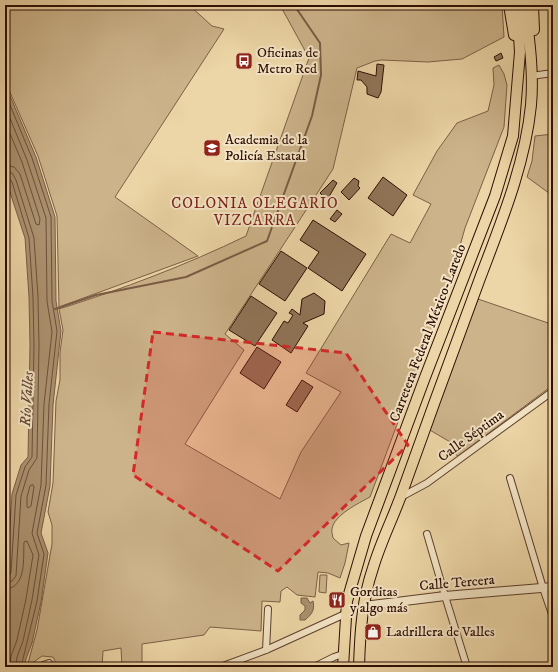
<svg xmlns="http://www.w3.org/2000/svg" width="558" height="672" font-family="'IM FELL DW Pica',serif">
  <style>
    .green { fill: #ccb38a; stroke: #7c6046 }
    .water { fill: #ab916f; stroke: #795c44 }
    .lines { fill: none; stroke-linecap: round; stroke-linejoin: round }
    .shore { stroke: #6c4f39; stroke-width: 1 }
    .stream { stroke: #795c44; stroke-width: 2 }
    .building { fill: #907558; stroke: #2d0d03 }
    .minor-casing { stroke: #5d3f2c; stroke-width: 8 }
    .tertiary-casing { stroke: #5d3f2c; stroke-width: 10 }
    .primary-casing { stroke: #2d0d03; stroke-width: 12 }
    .minor { stroke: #f3e4c5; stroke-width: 6 }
    .tertiary { stroke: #f3e4c5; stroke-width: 8 }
    .primary { stroke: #ecd5a6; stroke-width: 10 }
    .marked { fill: #d62828; fill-opacity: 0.2; stroke: #d62828; stroke-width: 3; stroke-dasharray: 8 5; stroke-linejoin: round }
    .labels { text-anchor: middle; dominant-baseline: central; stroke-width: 4; stroke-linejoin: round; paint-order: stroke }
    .poi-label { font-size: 14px; fill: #2d0d03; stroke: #f3e4c5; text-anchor: start }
    .street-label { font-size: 14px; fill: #2d0d03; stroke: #f3e4c5 }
    .neighbourhood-label { font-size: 15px; letter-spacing: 1px; fill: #7a1f14; stroke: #f3e4c5 }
    .water-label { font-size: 15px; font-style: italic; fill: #664834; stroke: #f3e4c5 }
  </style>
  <rect width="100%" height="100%" fill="#ecd5a6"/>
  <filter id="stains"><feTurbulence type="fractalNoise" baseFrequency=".005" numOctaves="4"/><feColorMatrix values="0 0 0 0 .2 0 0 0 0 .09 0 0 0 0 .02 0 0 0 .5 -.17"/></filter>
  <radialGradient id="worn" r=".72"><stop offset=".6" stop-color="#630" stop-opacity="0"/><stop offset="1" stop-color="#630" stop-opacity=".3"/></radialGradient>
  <path class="green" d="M 5,5 L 189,5 L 212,26 L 224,29 L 115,197 L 198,256 L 59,307 L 57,216 L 38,156 L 5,81 Z
    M 280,5 L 502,5 L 504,37 L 462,59 L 428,62 L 382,60 L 375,61 L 357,68 L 333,169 L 225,334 L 244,350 L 185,444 L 280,499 L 301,452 L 341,392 L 306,373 L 391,234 L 410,243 L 431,204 L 413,195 L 437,151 L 457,123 L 488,111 L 494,85 L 493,68 L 499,65 L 504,74 L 507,85 L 504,127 L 465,228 L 448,288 L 370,497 C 359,503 334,515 332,529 C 331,531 333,536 333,538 L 341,545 L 349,543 L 345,563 L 340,578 L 328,573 L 318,572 L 315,597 L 297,595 L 287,587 L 281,591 L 280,602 L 262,601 L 261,631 L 210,627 L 204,635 L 142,644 L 142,667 L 122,667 L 121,648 L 103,651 L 102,667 L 58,667 L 53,657 L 42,656 L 27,667 L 37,630 L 52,544 L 52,525 L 48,512 L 53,483 L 56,401 L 60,380 L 60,353 L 63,330 L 59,309 C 123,289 186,265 246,236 L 309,58 Z
    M 553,134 L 553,196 L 527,177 L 532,161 L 535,136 Z
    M 478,299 L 551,324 L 553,320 L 553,385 L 458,456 L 452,452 L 452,443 L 428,429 Z
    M 320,575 L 327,575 L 326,593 L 319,592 Z"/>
  <path class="water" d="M 5,84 L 36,157 L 55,217 L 56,301 L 61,331 L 53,405 L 50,486 L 41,533 L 48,553 L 41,602 L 32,643 L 26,659 L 24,667 L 5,667 L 5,584 L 7,571 L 12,494 L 21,465 L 28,457 L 30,345 L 29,297 L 25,238 L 5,177 Z
    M 301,598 L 307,598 L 310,603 L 313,601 C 315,610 312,614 305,620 L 300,620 L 300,615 L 305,610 L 305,606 L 301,603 Z"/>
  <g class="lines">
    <path class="shore" d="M 5,93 L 32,158 L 51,217 L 52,301 L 57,331 L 49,404 L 46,485 L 37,533 L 44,554 L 37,601 L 21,667
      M 5,106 L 27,160 L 46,218 L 47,301 L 52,332 L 44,404 L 41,485 L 32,533 L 39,555 L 32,600 L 23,641 L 17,657 L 16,667
      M 5,122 L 22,162 L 40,219 L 39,225 L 36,224 L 20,174 L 14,167 L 5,165
      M 5,171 L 12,173 L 16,180 L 34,238 L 38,297 L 39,345 L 37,458 L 29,470 L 21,496 L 16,576 L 12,581 L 5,583
      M 5,176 L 9,178 L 12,182 L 29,238 L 33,297 L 34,345 L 32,457 L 25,467 L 16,495 L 11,572 L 9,577 L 5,578
      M 33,485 L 34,487 L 31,506 L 28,508 L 27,506 L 27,497 L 30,486 Z
      M 5,589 C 27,588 23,558 24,542 L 27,541 L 33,555 L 26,599 L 17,640 L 11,656 L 10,667"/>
    <path class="stream" d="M 55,309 L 96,295 L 186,277 L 267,241 L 312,116 L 321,75 L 320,43 L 294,5"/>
  </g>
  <path class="building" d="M 501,53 L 503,58 L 496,61 L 494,57 Z
    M 377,64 L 384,65 L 381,92 L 378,98 L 367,94 L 367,87 L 361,80 L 357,80 L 358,71 L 376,76 Z
    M 383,177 L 407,195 L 393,216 L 368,198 Z
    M 354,178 L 359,181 L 358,186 L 360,188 L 349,200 L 341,192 Z
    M 333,180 L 337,183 L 327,200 L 320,193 Z
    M 337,210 L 342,214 L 335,222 L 330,219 Z
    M 313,220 L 366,254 L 342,291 L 308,268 L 319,252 L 300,240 Z
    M 281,251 L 307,268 L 285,301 L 259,284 Z
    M 314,293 L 325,301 L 324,314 L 303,323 L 308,326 L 291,353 L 272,340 L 284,321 L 288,323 L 293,315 L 289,313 L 292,309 L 300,315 L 302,299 Z
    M 251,296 L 277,313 L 255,346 L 229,330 Z
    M 257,347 L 281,362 L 264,389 L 240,373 Z
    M 302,380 L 313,387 L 297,412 L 286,405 Z"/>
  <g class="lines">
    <defs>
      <path id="minor" d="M 531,76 L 553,73
        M 510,478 L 543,588 L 553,617
        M 401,497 L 427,483 L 553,391
        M 427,534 L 445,596 L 467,667
        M 266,650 L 268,609
        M 38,667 L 49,663 L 53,667
        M 220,667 L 266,650 L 345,614
        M 314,667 L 334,657 L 343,654"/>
      <path id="tertiary" d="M 364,606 L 445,596 L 553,587"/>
      <path id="primary" d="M 509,5 L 514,35
        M 533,5 L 534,30
        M 343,667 L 347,601 L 366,536 L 424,380 L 495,196 L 513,136 L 520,52 L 517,5
        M 359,667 C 360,633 362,600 373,568 C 381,541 394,516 403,490 C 428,420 453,351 479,281 C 500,225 525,166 531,105 C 534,72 529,38 525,5"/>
    </defs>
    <use href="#minor" class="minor-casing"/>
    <use href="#tertiary" class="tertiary-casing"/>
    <use href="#primary" class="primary-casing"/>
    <use href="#minor" class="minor"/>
    <use href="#tertiary" class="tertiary"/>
    <use href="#primary" class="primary"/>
  </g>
  <path class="marked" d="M 153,332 L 346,353 L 408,445 L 278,571 L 133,475 Z"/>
  <defs>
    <symbol id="bus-square" viewBox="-11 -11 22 22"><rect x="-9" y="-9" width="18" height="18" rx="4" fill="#8f2418" stroke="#f3e4c5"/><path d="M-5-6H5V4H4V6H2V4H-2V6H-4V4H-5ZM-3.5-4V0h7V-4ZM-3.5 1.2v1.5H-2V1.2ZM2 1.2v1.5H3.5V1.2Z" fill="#fff"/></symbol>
    <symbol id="university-square" viewBox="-11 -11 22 22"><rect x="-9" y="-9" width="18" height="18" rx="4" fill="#8f2418" stroke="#f3e4c5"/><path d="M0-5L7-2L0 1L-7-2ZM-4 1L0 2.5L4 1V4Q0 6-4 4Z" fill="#fff"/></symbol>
    <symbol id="restaurant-square" viewBox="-11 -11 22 22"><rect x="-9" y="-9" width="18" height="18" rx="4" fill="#8f2418" stroke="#f3e4c5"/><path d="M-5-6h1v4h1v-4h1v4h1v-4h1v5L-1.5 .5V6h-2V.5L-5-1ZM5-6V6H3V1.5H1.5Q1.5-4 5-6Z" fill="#fff"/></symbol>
    <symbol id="shop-square" viewBox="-11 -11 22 22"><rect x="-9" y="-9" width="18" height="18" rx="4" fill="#8f2418" stroke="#f3e4c5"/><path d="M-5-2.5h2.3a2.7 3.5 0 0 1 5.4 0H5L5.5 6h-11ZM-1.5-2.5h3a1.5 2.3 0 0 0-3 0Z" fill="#fff"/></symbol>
  </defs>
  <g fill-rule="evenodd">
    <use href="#bus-square" x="234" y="51" width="20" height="20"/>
    <use href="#university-square" x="202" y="138" width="20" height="20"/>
    <use href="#restaurant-square" x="327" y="590" width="20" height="20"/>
    <use href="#shop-square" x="363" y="622" width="20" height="20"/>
  </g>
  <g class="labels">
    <g class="poi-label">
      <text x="257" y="53">Oficinas de<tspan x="257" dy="16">Metro Red</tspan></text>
      <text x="225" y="140">Academia de la<tspan x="225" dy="16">Policía Estatal</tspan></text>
      <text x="350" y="592">Gorditas<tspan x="350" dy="16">y algo más</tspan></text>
      <text x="386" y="632">Ladrillera de Valles</text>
    </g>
    <g class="street-label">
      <text transform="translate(428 333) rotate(-69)">Carretera Federal México-Laredo</text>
      <text transform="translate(471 436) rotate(-36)">Calle Séptima</text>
      <text transform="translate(457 583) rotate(-5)">Calle Tercera</text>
    </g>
    <g class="neighbourhood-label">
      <text x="255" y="203">COLONIA OLEGARIO<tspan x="255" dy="17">VIZCARRA</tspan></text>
    </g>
    <g class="water-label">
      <text transform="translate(27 399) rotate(-87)">Río Valles</text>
    </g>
  </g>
  <rect width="558" height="672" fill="none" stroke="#ecd5a6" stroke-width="20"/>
  <rect x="6" y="6" width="546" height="660" fill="none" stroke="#2d0d03" stroke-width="2"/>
  <rect x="10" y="10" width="538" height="652" fill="none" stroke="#2d0d03"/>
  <rect width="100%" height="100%" filter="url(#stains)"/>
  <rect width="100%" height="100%" fill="url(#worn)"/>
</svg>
